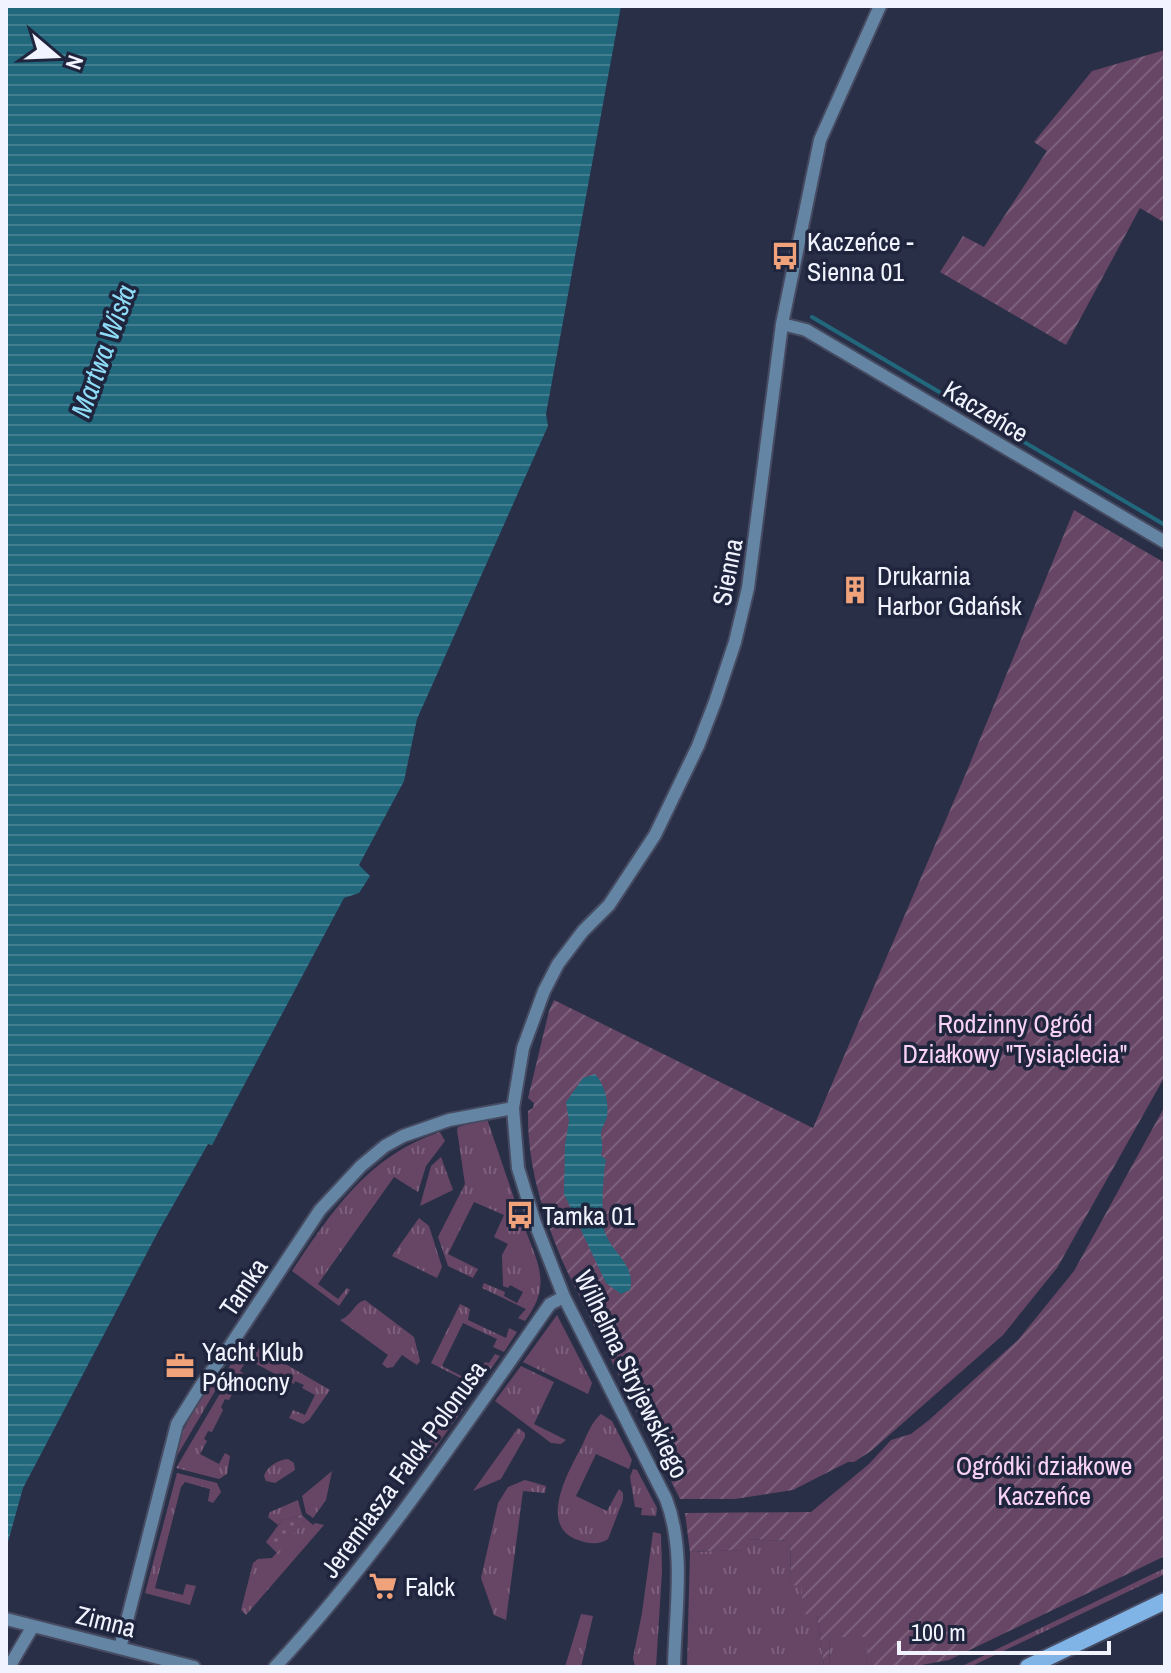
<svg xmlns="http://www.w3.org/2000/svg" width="1171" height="1673" font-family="'Archivo Narrow',sans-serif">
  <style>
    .grass { fill: url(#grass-tufts) }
    .park { fill: url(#park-dots) }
    .garden { fill: url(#garden-furrows) }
    .water { fill: url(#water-rules) }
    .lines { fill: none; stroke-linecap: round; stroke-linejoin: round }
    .stream { stroke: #22687d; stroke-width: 4 }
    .street-casing { stroke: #464b61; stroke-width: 16 }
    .secondary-casing { stroke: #464b61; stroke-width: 20 }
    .street { stroke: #6585a5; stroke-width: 12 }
    .secondary { stroke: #80b4e7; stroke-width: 16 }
    .labels { text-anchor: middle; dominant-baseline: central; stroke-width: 7; stroke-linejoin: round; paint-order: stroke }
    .poi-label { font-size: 26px; fill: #f1f4fe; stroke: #20253e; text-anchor: start }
    .street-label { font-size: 26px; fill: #f1f4fe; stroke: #20253e }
    .park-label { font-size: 26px; fill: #f9d3f6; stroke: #20253e }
    .water-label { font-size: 28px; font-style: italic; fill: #8fdcf7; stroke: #20253e }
  </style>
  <defs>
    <pattern id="grass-tufts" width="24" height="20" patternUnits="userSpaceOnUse" patternTransform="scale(2)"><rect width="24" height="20" fill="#674665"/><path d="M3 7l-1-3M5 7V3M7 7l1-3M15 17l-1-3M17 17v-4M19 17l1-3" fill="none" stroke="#7d617c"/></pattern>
    <pattern id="park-dots" width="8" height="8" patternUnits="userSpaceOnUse" patternTransform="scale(2)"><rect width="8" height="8" fill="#674665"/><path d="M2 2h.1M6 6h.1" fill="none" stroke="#7d617c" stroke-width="1.8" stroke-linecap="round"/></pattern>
    <pattern id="garden-furrows" width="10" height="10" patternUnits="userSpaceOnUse" patternTransform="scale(2)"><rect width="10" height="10" fill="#674665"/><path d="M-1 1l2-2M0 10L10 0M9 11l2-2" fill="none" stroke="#7d617c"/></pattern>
    <pattern id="water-rules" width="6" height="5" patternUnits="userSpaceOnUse" patternTransform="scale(2)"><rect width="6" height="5" fill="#22687d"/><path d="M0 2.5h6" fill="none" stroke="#437e90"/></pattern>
  </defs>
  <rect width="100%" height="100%" fill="#2a2f48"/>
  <path class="grass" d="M 487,1119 L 517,1207 L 515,1208 L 519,1221 L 522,1220 C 536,1262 554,1282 525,1321 L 518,1318 L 526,1309 L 482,1288 L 484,1283 L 505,1292 L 504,1296 L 517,1303 L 523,1292 L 510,1285 L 508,1288 L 503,1286 L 502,1255 L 508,1244 L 494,1237 L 504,1215 L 474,1202 L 448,1254 L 478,1269 L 473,1278 L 448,1266 L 438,1237 L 465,1184 L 457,1130 L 458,1127 Z
    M 440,1132 L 445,1141 L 426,1166 L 418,1192 L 394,1177 L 318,1284 L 338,1299 L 347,1288 L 350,1290 L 339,1306 L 292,1271 C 331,1212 369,1155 440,1132 Z
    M 441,1157 L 453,1190 L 420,1206 L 431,1166 Z
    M 419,1218 L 429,1226 L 442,1267 L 437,1278 L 392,1256 Z
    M 365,1300 L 414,1337 L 420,1361 L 417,1365 L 402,1355 L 393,1367 L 387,1368 L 382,1364 L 388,1355 L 340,1320 C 352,1316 354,1303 365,1300 Z
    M 460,1304 L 470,1309 L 468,1320 L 506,1338 L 509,1328 L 517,1332 L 504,1352 L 493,1347 L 497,1339 L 463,1323 L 442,1366 L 475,1383 L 485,1362 L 489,1363 L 495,1354 L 500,1356 L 478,1387 L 431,1363 Z
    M 557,1315 L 592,1383 L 588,1394 L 523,1362 Z
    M 251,1344 L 330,1390 L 309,1420 L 303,1424 L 289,1418 L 293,1410 L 305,1415 L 315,1395 L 302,1388 L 304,1385 L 295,1381 L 294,1384 L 247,1359 L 240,1371 L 243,1373 L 229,1400 L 225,1399 L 221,1407 L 223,1410 L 212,1432 L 208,1431 L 204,1439 L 207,1441 L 200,1454 L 219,1464 L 225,1453 L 230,1456 L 227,1474 L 219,1479 L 176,1468 L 231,1375 L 229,1367 L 243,1347 Z
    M 521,1366 L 554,1382 L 534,1424 L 566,1440 L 561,1444 L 551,1443 L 495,1401 Z
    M 222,1368 L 225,1374 L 174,1461 C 182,1424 200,1398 222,1368 Z
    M 455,1405 L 463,1409 L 428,1458 L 421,1453 Z
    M 601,1414 L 612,1421 L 632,1460 L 629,1469 L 596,1454 L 576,1496 L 607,1511 L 619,1489 L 623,1493 L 623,1500 L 608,1539 C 599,1545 589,1544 578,1540 C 537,1526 569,1470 582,1446 C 587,1435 592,1421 601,1414 Z
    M 518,1428 L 525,1433 L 525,1437 L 501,1479 L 473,1491 Z
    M 288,1459 L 294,1463 L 295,1470 L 275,1483 L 266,1481 L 264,1476 C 267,1466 278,1460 288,1459 Z
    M 633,1469 L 637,1470 L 657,1508 L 656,1516 L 641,1515 L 642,1508 L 635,1507 L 630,1477 Z
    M 332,1471 L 326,1500 L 313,1518 L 306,1513 L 302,1496 Z
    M 177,1473 L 217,1483 L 221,1492 L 213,1503 L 208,1501 L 210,1489 L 185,1482 L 181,1487 L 155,1588 L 183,1595 L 186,1584 L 196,1586 L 190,1605 L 145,1593 Z
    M 525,1480 L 546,1486 L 545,1493 L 523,1491 L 506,1620 L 494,1615 L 481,1578 L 498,1503 L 508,1487 Z
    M 298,1500 L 302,1515 L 282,1520 L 278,1525 L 268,1517 L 270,1512 Z
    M 306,1519 L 313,1525 L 315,1523 L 324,1525 L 246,1615 L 241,1610 L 253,1563 L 258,1559 L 272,1558 Z
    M 653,1532 L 661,1534 L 662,1571 L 656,1667 L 635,1667 L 633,1658 L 642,1613 Z
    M 746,1539 L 790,1541 L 791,1585 L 801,1585 L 817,1615 L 824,1667 L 687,1667 L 690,1552 L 744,1550 Z
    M 1165,1568 L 1165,1574 L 970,1667 L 960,1667 Z
    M 581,1614 L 593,1616 L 581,1667 L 565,1667 Z
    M 829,1637 L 870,1637 L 866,1667 L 830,1667 Z"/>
  <path class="park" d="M 302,1515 L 306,1519 L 277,1553 L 266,1542 L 282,1520 Z"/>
  <path class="garden" d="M 1165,50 L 1165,223 L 1140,208 L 1066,345 L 940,272 L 963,236 L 984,247 L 1047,151 L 1034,142 L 1092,71 Z
    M 1074,510 L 1165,563 L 1165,1076 L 1057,1268 L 1003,1335 L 871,1451 L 854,1462 L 848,1462 L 793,1490 L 735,1499 L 680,1499 L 566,1269 C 544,1218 527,1167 528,1111 L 533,1108 L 534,1103 L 528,1098 L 549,1011 L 554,1000 L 813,1128 L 966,773 Z
    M 1165,1106 L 1165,1556 L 949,1660 L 911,1667 L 866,1667 L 869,1637 L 829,1637 L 830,1667 L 824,1667 L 817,1615 L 804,1614 L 801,1586 L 791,1585 L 790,1541 L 747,1539 L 745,1550 L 690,1552 L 685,1513 L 811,1512 L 869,1464 L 891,1440 L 911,1434 L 929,1420 L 1018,1340 L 1074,1271 Z"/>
  <path class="water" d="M 6,6 L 621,6 L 546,414 L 548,426 L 417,719 L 404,781 L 359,865 L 370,876 L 359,893 L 344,898 L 212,1145 L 208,1144 L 159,1230 L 23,1488 L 6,1549 Z
    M 595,1074 C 605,1085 609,1103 607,1117 C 605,1123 601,1129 601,1135 C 602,1143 603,1147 601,1155 L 606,1160 C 603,1173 600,1223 606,1235 C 614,1254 636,1266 630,1290 L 621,1294 L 606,1283 L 564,1194 L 565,1145 L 569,1121 L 566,1102 L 583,1078 Z"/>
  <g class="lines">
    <path class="stream" d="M 812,317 L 1165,525"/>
    <defs>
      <path id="street" d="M 782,324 L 806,330 L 1165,542
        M 6,1619 L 194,1667
        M 120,1648 L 177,1424 L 202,1384 L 230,1346 L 320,1210 L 361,1166 L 385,1146 L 403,1136 L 449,1120 L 513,1108
        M 9,1667 L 33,1626
        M 275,1667 C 378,1556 463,1428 550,1304 L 564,1297
        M 674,1667 C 675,1612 686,1551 666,1499 L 564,1297 L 535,1223 L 518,1168 L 513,1108 L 523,1048 L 544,991 L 558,964 L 583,931 L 609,905 L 655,835 L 698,746 L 715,702 L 735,642 L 748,588 L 782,324 L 820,140 L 880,6"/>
      <path id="secondary" d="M 1028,1667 L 1165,1601"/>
    </defs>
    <use href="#street" class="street-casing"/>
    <use href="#secondary" class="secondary-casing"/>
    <use href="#street" class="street"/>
    <use href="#secondary" class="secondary"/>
  </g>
  <defs>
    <symbol id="bus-bare" viewBox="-9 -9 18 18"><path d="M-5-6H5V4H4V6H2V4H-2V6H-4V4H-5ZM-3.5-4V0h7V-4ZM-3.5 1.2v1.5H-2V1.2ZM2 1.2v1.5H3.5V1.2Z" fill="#f0a27a" stroke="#20253e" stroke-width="2.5" paint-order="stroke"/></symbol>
    <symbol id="building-bare" viewBox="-9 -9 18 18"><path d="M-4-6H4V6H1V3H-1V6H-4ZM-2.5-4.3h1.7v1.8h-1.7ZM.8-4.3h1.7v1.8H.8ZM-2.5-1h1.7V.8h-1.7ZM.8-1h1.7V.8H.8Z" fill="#f0a27a" stroke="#20253e" stroke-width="2.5" paint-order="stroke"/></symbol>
    <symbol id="office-bare" viewBox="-9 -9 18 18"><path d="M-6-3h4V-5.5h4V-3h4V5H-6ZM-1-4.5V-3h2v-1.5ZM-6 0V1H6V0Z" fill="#f0a27a" stroke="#20253e" stroke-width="2.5" paint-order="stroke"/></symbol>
    <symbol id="supermarket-bare" viewBox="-9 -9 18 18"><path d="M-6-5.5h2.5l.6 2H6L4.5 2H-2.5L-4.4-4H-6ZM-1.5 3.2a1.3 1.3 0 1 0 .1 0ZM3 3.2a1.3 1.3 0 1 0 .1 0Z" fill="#f0a27a" stroke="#20253e" stroke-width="2.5" paint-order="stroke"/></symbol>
  </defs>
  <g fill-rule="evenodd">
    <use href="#bus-bare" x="765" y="236" width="40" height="40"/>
    <use href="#building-bare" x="835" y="570" width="40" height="40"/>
    <use href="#bus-bare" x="500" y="1195" width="40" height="40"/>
    <use href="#office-bare" x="160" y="1346" width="40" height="40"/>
    <use href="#supermarket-bare" x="363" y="1566" width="40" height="40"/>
  </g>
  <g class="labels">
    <g class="poi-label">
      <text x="807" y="241">Kaczeńce -<tspan x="807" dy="30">Sienna 01</tspan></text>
      <text x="877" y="575">Drukarnia<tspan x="877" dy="30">Harbor Gdańsk</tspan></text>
      <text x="542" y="1215">Tamka 01</text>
      <text x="202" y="1351">Yacht Klub<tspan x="202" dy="30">Północny</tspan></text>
      <text x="405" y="1586">Falck</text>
    </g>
    <g class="street-label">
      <text transform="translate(986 411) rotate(31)">Kaczeńce</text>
      <text transform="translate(727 572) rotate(-79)">Sienna</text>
      <text transform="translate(243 1287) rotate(-56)">Tamka</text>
      <text transform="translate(632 1374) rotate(64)">Wilhelma Stryjewskiego</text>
      <text transform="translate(403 1469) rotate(-54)">Jeremiasza Falck Polonusa</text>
      <text transform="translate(106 1621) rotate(14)">Zimna</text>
    </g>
    <g class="park-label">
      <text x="1015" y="1023">Rodzinny Ogród<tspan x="1015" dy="30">Działkowy "Tysiąclecia"</tspan></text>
      <text x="1044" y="1465">Ogródki działkowe<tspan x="1044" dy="30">Kaczeńce</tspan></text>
    </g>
    <g class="water-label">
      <text transform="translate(103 351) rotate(-70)">Martwa Wisła</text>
    </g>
  </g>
  <rect width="1171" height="1673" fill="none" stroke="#f1f4fe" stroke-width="16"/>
  <g transform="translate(56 56) rotate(109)" stroke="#20253e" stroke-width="6" paint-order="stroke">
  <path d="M0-6L14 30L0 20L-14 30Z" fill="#f1f4fe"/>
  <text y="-12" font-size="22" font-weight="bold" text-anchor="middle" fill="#f1f4fe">N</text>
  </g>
  <path d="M899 1641v12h210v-12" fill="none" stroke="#f1f4fe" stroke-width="4"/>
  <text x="911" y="1641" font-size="24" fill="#f1f4fe" stroke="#20253e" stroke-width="6" paint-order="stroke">100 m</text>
</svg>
